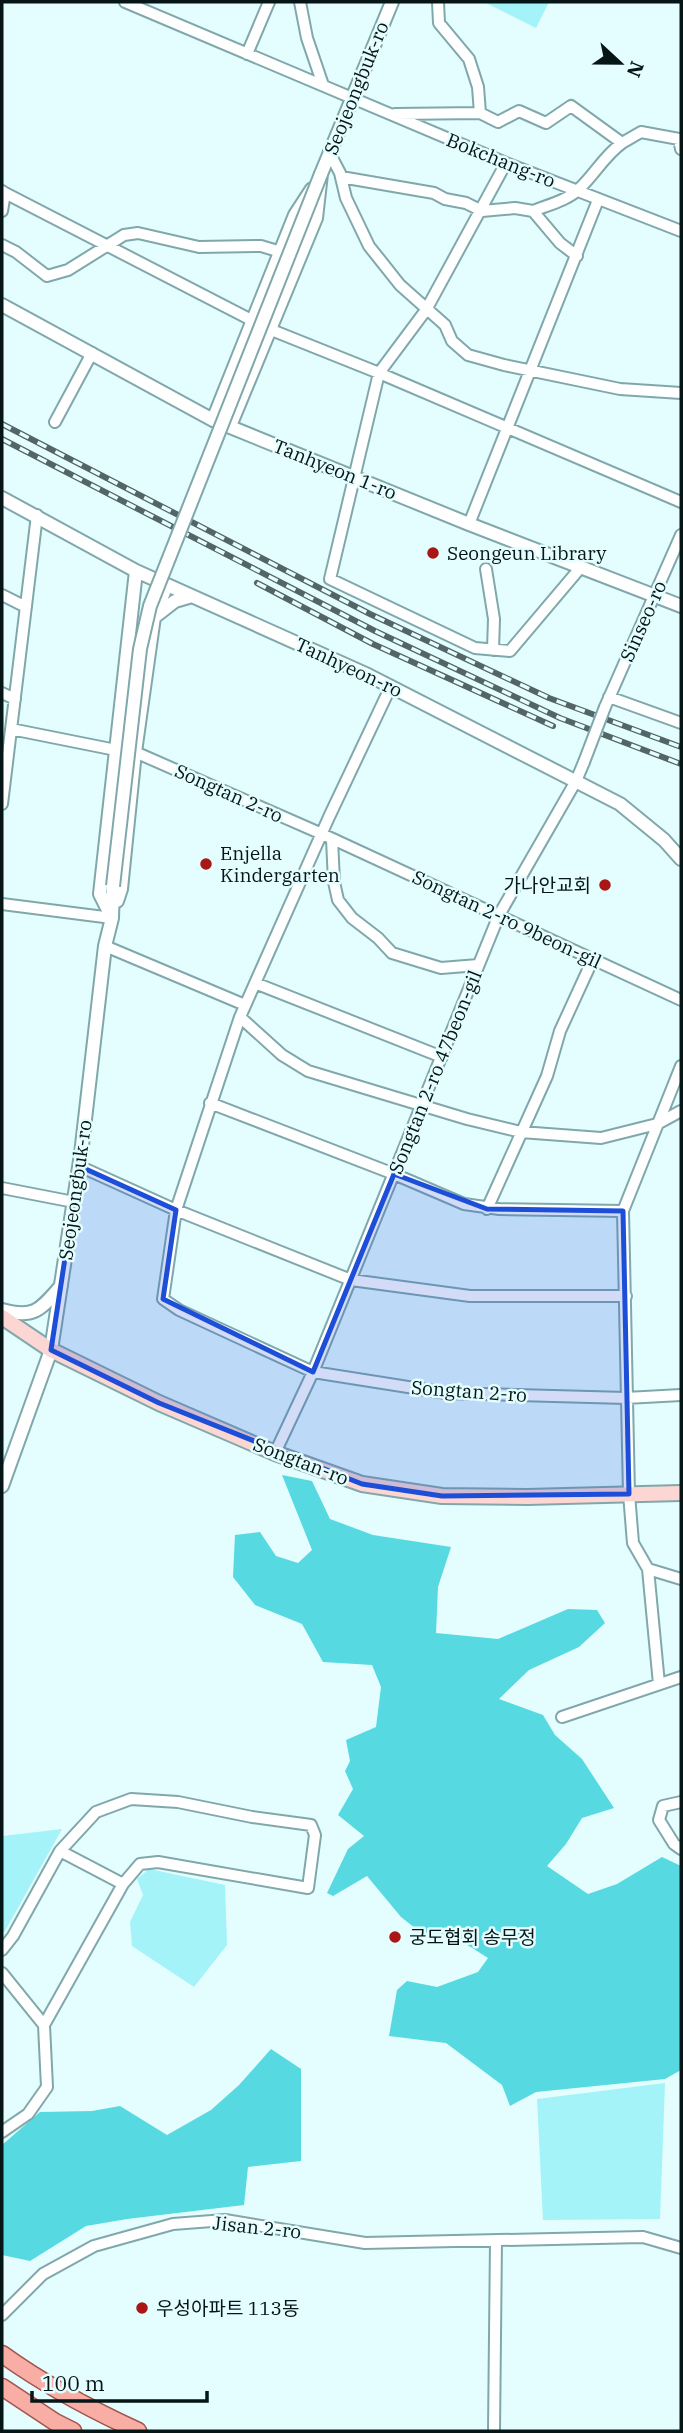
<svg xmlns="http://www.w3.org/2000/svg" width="683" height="2433" font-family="'IBM Plex Serif','Noto Sans KR',serif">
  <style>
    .green { fill: #a3f3f8 }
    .forest { fill: #57d9e1 }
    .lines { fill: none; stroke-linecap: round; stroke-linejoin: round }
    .minor-casing { stroke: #80a8ab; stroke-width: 14 }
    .tertiary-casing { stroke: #80a8ab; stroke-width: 16 }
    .secondary-casing { stroke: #80a8ab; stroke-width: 18 }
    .primary-casing { stroke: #a1554c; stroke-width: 19 }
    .minor { stroke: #fff; stroke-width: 10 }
    .tertiary { stroke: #fff; stroke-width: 12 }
    .secondary { stroke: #fcd6d2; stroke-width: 14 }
    .primary { stroke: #f8ada5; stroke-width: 16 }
    .rail-casing { stroke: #536566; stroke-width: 6 }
    .rail { stroke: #e4fdff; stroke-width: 3.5; stroke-dasharray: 10; stroke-linecap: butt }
    .minor-bridge-casing { stroke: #80a8ab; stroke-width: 14; stroke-linecap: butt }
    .tertiary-bridge-casing { stroke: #80a8ab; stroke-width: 16; stroke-linecap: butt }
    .minor-bridge { stroke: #fff; stroke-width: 10 }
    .tertiary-bridge { stroke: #fff; stroke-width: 12 }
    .marked { fill: #1d4ed8; fill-opacity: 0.2; stroke: #1d4ed8; stroke-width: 5; stroke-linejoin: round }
    .poi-dot { fill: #a91614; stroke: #e4fdff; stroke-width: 2.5 }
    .labels { text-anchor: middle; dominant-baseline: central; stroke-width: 5; stroke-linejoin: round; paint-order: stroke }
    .street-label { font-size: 19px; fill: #061516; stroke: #e4fdff }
    .poi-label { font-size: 19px; fill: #061516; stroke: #e4fdff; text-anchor: start }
  </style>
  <rect width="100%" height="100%" fill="#e4fdff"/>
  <path class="green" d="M 484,2 L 549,2 L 536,28 Z
    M 62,1829 L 5,1931 L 2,1934 L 2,1839 L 3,1836 Z
    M 149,1869 L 225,1885 L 227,1945 L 194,1987 L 132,1946 L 130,1922 L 143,1895 L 137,1879 Z
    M 665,2083 L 660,2219 L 543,2220 L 537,2099 Z"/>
  <path class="forest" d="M 282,1475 L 312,1481 L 330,1519 L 373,1535 L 451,1547 L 438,1587 L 436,1633 L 498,1639 L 568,1609 L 597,1610 L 605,1623 L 579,1647 L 529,1670 L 499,1699 L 543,1715 L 555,1735 L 582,1759 L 614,1808 L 582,1818 L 566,1844 L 547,1866 L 588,1894 L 617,1884 L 662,1857 L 681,1866 L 681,2070 L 665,2079 L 536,2092 L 510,2106 L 502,2085 L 446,2043 L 389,2036 L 397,1990 L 407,1981 L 437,1987 L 478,1972 L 488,1958 L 450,1934 L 420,1932 L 401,1917 L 367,1876 L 333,1896 L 327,1893 L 348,1849 L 364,1836 L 338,1815 L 353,1789 L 345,1771 L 350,1761 L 346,1740 L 376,1727 L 381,1687 L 372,1665 L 323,1662 L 302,1624 L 255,1605 L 233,1577 L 235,1535 L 260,1532 L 276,1556 L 298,1563 L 312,1550 Z
    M 271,2049 L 301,2069 L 301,2161 L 248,2167 L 244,2205 L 127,2219 L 86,2226 L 30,2261 L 2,2255 L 2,2145 L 40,2112 L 92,2111 L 120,2106 L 167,2135 L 211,2110 L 239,2085 Z"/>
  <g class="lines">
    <defs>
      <path id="minor" d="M 125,2 L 506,163 L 681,231
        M 300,2 L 307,38 L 323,85
        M 438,2 L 439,23 L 469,59 L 478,87 L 480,113 L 498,122 L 519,111 L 546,123 L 571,106 L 622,143 C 604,156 595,174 579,189 C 568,200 548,205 533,211
        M 247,54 L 269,2
        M 395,114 L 480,113
        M 622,143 L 641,132 L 679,139 L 681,149
        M 329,152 L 340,173 L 346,198 L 369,246 L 400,285 L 445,325 L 452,341 L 468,355 L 504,365 L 620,389 L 681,393
        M 506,163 L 426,310 L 379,373 L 330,579 L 475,648 L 510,651 L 581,567
        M 341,177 L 434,193 L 445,199 L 466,203 L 482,211 L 515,208 L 533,211 L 560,243 L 577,256
        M 2,191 L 5,193 L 2,211
        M 5,193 L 269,329 L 379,373 L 681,502
        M 2,245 L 16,252 L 47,276 L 68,270 L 124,235 L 138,233 L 199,247 L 261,246 L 281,252
        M 55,422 L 92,353
        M 469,524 L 598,200
        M 486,569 L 494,619 L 493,650
        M 2,595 L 26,607
        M 391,686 L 329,817 L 240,1017 L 176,1210 L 163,1299 L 179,1310 L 313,1372 L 446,1393 L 626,1398 L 681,1395
        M 2,693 L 15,699
        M 609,697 L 681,723
        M 605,707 L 681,535
        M 11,729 L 116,750
        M 135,752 L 322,834 L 681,1000
        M 2,804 L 37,515
        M 332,839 L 334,882 L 338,900 L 352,918 L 378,938 L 392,953 L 441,968 L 478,965
        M 2,904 L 112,918
        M 105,946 L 245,1005
        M 255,983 L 442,1057
        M 240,1017 L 282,1055 L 308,1071 L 467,1119 L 521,1132 L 601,1138 L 657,1124 L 681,1111
        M 681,1066 L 623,1211 L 629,1494 L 633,1543 L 648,1569 L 681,1579
        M 210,1103 L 394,1174 L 464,1204 L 499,1209 L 623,1211
        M 79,1166 L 176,1210 L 351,1280 L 470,1296 L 626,1296
        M 2,1188 L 74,1202
        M 487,1209 L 547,1076 L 560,1031 L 593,959
        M 275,1453 L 313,1372 L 499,915 L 576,781 L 584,762
        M 648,1569 L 659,1684
        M 562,1717 L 681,1677
        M 681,1802 L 663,1806 L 659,1820 L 674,1844 L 681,1849
        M 2,1950 L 13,1936 L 60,1851 L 96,1812 L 131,1799 L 178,1802 L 252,1817 L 311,1825 L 315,1835 L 308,1888 L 158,1862 L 140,1864 L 123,1884 L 60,1851
        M 2,1973 L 44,2025 L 123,1884
        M 2,2132 L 28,2114 L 47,2087 L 44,2025
        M 2,2315 L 43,2274 L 94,2246 L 173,2224 L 225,2220 L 365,2243 L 643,2237 L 681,2248
        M 494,2431 L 496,2241"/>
      <path id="tertiary" d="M 2,305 L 213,420 L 469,524 L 681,606
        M 213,420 L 295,215 L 312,189
        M 230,426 L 316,218 L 321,174 L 392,2
        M 2,498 L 136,571 L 368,675 L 620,804 L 664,840 L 681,859
        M 157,615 L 175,601 L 192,596
        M 117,901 L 121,889 L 135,752 L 154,617 L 167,585
        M 110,914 L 100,894 L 136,571
        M 2,1310 C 34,1319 40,1310 61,1286
        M 2,1486 L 51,1350 L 81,1154 L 105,946 L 112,918 L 113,886"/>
      <path id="secondary" d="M 2,1317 L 51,1350 L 159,1403 L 275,1453 L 362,1484 L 442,1496 L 527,1497 L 681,1493"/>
      <path id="primary" d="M 2,2354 C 45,2385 90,2409 138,2431
        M 2,2387 L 55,2422 L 73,2431"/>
    </defs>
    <use href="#minor" class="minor-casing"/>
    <use href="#tertiary" class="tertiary-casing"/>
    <use href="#secondary" class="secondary-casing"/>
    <use href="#primary" class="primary-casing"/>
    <use href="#minor" class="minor"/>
    <use href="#tertiary" class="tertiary"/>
    <use href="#secondary" class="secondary"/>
    <use href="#primary" class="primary"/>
    <defs>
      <path id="rail" d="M 2,424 L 370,614 L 549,698 L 681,747
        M 2,439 L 375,631 L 560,718 L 681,764
        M 257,583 L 373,644 L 553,726"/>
    </defs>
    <use href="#rail" class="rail-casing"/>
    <use href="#rail" class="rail"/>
    <defs>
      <path id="minor-bridge" d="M 584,762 L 605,707"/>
      <path id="tertiary-bridge" d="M 113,886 L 140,649 L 150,606 L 321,174"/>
    </defs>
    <use href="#minor-bridge" class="minor-bridge-casing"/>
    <use href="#tertiary-bridge" class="tertiary-bridge-casing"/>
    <use href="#minor-bridge" class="minor-bridge"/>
    <use href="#tertiary-bridge" class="tertiary-bridge"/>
  </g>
  <path class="marked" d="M 79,1166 L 176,1210 L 163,1299 L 313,1372 L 394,1174 L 487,1209 L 623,1211 L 629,1494 L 442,1496 L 362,1484 L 159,1403 L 51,1350 Z"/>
  <g class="poi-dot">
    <circle cx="433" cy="553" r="7"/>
    <circle cx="206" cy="864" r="7"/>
    <circle cx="605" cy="885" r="7"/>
    <circle cx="395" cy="1937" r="7"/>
    <circle cx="142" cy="2308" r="7"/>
  </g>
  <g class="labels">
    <g class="street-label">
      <text transform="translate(356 88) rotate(-68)">Seojeongbuk-ro</text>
      <text transform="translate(501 160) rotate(22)">Bokchang-ro</text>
      <text transform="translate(335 469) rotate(22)">Tanhyeon 1-ro</text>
      <text transform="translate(643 621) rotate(-66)">Sinseo-ro</text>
      <text transform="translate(349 667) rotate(25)">Tanhyeon-ro</text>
      <text transform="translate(229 793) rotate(24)">Songtan 2-ro</text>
      <text transform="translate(507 919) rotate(25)">Songtan 2-ro 9beon-gil</text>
      <text transform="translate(435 1072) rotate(-68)">Songtan 2-ro 47beon-gil</text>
      <text transform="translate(75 1190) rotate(-82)">Seojeongbuk-ro</text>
      <text transform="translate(469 1391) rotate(4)">Songtan 2-ro</text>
      <text transform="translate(301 1461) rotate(21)">Songtan-ro</text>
      <text transform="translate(257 2227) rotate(6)">Jisan 2-ro</text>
    </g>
    <g class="poi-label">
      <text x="447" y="553">Seongeun Library</text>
      <text x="220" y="853">Enjella<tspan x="220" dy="22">Kindergarten</tspan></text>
      <text x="591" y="885" text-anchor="end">가나안교회</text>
      <text x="409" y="1937">궁도협회 송무정</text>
      <text x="156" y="2308">우성아파트 113동</text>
    </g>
  </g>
  <rect width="683" height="2433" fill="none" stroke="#061516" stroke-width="7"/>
  <g transform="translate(620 63) rotate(112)" stroke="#e4fdff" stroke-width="5" paint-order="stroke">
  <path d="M0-5L12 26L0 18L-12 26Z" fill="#061516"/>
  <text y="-10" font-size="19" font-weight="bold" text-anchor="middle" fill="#061516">N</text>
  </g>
  <path d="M32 2391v10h175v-10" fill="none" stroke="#061516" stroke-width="3.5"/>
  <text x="42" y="2391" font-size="21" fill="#061516" stroke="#e4fdff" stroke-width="5" paint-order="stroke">100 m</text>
</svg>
